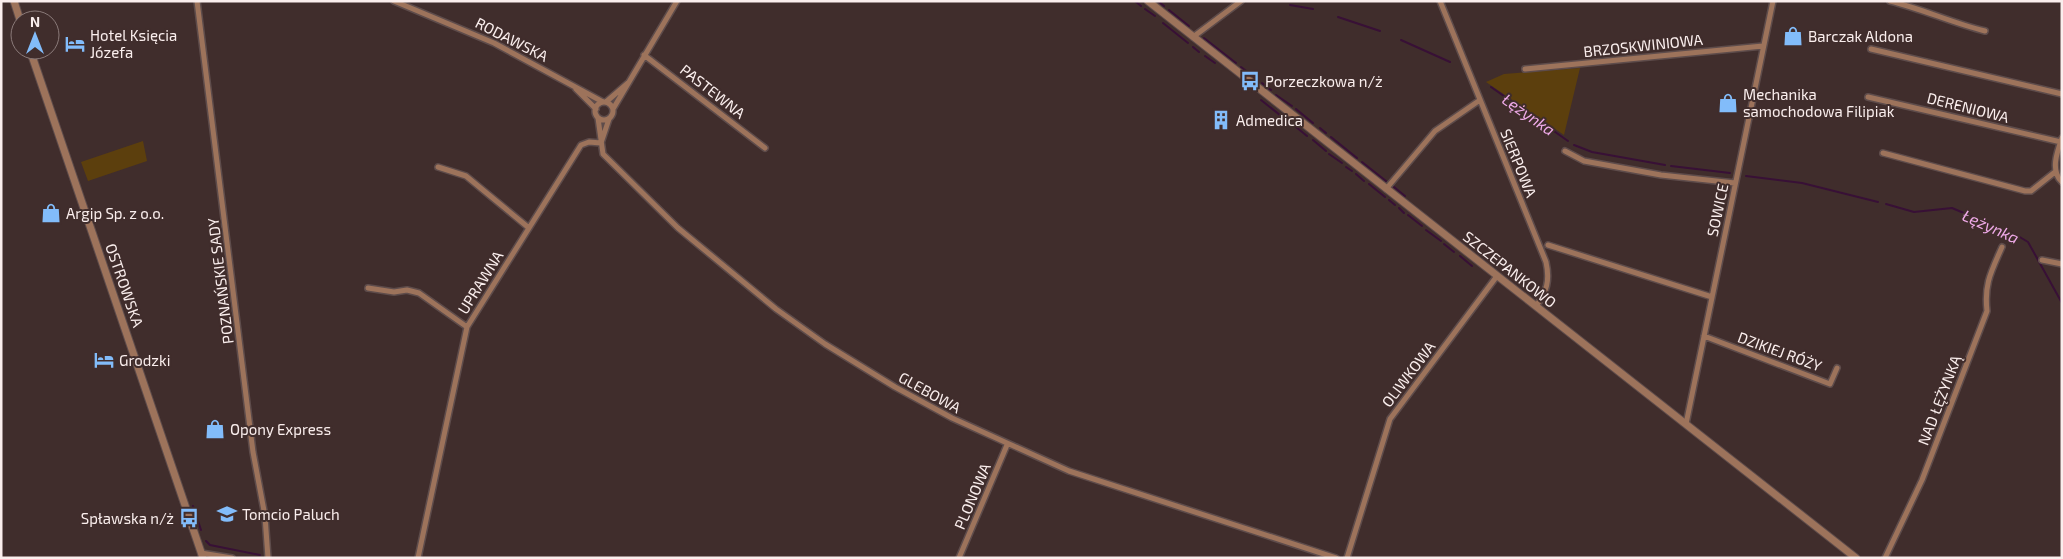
<svg xmlns="http://www.w3.org/2000/svg" width="2063" height="559" font-family="'Exo 2',sans-serif">
  <style>
    .green { fill: #5c3f0d }
    .lines { fill: none; stroke-linecap: round; stroke-linejoin: round }
    .stream { stroke: #381036; stroke-width: 2 }
    .minor-casing { stroke: #5e4c4b; stroke-width: 8 }
    .tertiary-casing { stroke: #5e4c4b; stroke-width: 9 }
    .minor { stroke: #9d735b; stroke-width: 5 }
    .tertiary { stroke: #9d735b; stroke-width: 7 }
    .labels { text-anchor: middle; dominant-baseline: central; stroke-width: 4; stroke-linejoin: round; paint-order: stroke }
    .poi-label { font-size: 15px; fill: #faeeed; stroke: #402d2c; text-anchor: start }
    .street-label { font-size: 15px; fill: #faeeed; stroke: #402d2c }
    .water-label { font-size: 16px; font-style: italic; fill: #efaae8; stroke: #402d2c }
  </style>
  <rect width="100%" height="100%" fill="#402d2c"/>
  <path class="green" d="M 1580,68 L 1564,135 L 1486,82 L 1504,74 Z
    M 143,141 L 147,161 L 88,181 L 81,162 Z"/>
  <g class="lines">
    <path class="stream" d="M 1135,1 L 1141,6
      M 1158,1 L 1164,6
      M 1290,5 L 1313,9
      M 1145,9 L 1155,16
      M 1169,10 L 1189,26
      M 1338,17 L 1380,31
      M 1163,23 L 1188,43
      M 1204,38 L 1236,63
      M 1401,40 L 1450,62
      M 1193,47 L 1199,52
      M 1205,56 L 1215,63
      M 1241,67 L 1257,79
      M 1262,83 L 1271,90
      M 1491,87 L 1568,141
      M 1276,95 L 1292,106
      M 1261,100 L 1285,119
      M 1296,109 L 1313,123
      M 1296,127 L 1307,136
      M 1320,128 L 1326,133
      M 1331,137 L 1357,158
      M 1313,140 L 1326,151
      M 1574,145 L 1592,152 L 1665,165
      M 1329,154 L 1342,163
      M 1362,162 L 1386,181
      M 1671,166 L 1730,173
      M 1346,167 L 1352,171
      M 1356,174 L 1364,181
      M 1746,176 L 1802,183 L 1878,202
      M 1369,184 L 1385,197
      M 1394,187 L 1405,196
      M 1389,200 L 1395,205
      M 1886,204 L 1914,212 L 1952,208 L 2018,236 L 2028,242 L 2062,303
      M 1399,208 L 1404,213
      M 1408,215 L 1422,226
      M 1426,230 L 1441,241
      M 1444,244 L 1454,252
      M 1460,256 L 1472,266
      M 193,506 L 201,530
      M 206,541 L 210,545 L 260,555"/>
    <defs>
      <path id="minor" d="M 197,1 L 253,452 L 265,516 L 268,558
        M 394,1 L 494,43 L 603,102
        M 1440,1 L 1546,262 C 1550,280 1547,292 1536,306
        M 1890,1 C 1923,9 1952,23 1985,31
        M 1193,37 L 1241,1
        M 1871,49 L 2062,94
        M 644,55 L 765,148
        M 1525,69 L 1763,46
        M 576,89 L 596,109
        M 1868,97 L 2061,142
        M595 111a9 9 0 1 1 18 0a9 9 0 1 1-18 0Z
        M 606,102 L 628,83
        M 613,109 L 677,1
        M 598,118 L 603,154 L 678,228 L 776,309 L 825,344 L 895,387 L 952,418 L 1069,471 L 1336,558
        M 2062,138 C 2057,152 2050,171 2062,182
        M 601,143 L 609,119
        M 1565,151 L 1584,161 L 1661,175 L 1735,183
        M 1883,153 L 2025,191 L 2031,191 L 2055,172
        M 438,167 L 466,176 L 529,228
        M 1386,189 L 1435,131 L 1480,100
        M 1548,245 L 1712,297
        M 2042,260 L 2062,264
        M 368,288 L 394,292 L 407,290 L 419,293 L 467,327
        M 1704,336 L 1830,384 L 1837,368
        M 1686,424 L 1773,1
        M 201,553 L 232,558
        M 418,558 L 467,327 L 581,145 L 589,142 L 601,143
        M 959,558 L 1007,445
        M 1347,558 L 1390,419 L 1497,276
        M 1885,558 L 1922,480 L 1987,311 C 1984,284 1991,272 2002,247"/>
      <path id="tertiary" d="M 14,1 L 20,20
        M 1148,1 L 1856,558
        M 30,50 L 203,558"/>
    </defs>
    <use href="#minor" class="minor-casing"/>
    <use href="#tertiary" class="tertiary-casing"/>
    <use href="#minor" class="minor"/>
    <use href="#tertiary" class="tertiary"/>
  </g>
  <defs>
    <symbol id="shop-bare" viewBox="-9 -9 18 18"><path d="M-5-2.5h2.3a2.7 3.5 0 0 1 5.4 0H5L5.5 6h-11ZM-1.5-2.5h3a1.5 2.3 0 0 0-3 0Z" fill="#82bcfa" stroke="#402d2c" stroke-width="2.5" paint-order="stroke"/></symbol>
    <symbol id="hotel-bare" viewBox="-9 -9 18 18"><path d="M-6-4.5h1.5V1H6V5H4.5V3h-9V5H-6ZM-4 0a1.8 1.8 0 1 1 3.6 0ZM.5 0V-2.5h3Q6-2.5 6 0Z" fill="#82bcfa" stroke="#402d2c" stroke-width="2.5" paint-order="stroke"/></symbol>
    <symbol id="bus-bare" viewBox="-9 -9 18 18"><path d="M-5-6H5V4H4V6H2V4H-2V6H-4V4H-5ZM-3.5-4V0h7V-4ZM-3.5 1.2v1.5H-2V1.2ZM2 1.2v1.5H3.5V1.2Z" fill="#82bcfa" stroke="#402d2c" stroke-width="2.5" paint-order="stroke"/></symbol>
    <symbol id="building-bare" viewBox="-9 -9 18 18"><path d="M-4-6H4V6H1V3H-1V6H-4ZM-2.5-4.3h1.7v1.8h-1.7ZM.8-4.3h1.7v1.8H.8ZM-2.5-1h1.7V.8h-1.7ZM.8-1h1.7V.8H.8Z" fill="#82bcfa" stroke="#402d2c" stroke-width="2.5" paint-order="stroke"/></symbol>
    <symbol id="school-bare" viewBox="-9 -9 18 18"><path d="M0-5L7-2L0 1L-7-2ZM-4 1L0 2.5L4 1V4Q0 6-4 4Z" fill="#82bcfa" stroke="#402d2c" stroke-width="2.5" paint-order="stroke"/></symbol>
  </defs>
  <g fill-rule="evenodd">
    <use href="#shop-bare" x="1779" y="22" width="28" height="28"/>
    <use href="#hotel-bare" x="61" y="30" width="28" height="28"/>
    <use href="#bus-bare" x="1236" y="67" width="28" height="28"/>
    <use href="#shop-bare" x="1714" y="89" width="28" height="28"/>
    <use href="#building-bare" x="1207" y="106" width="28" height="28"/>
    <use href="#shop-bare" x="37" y="199" width="28" height="28"/>
    <use href="#hotel-bare" x="90" y="346" width="28" height="28"/>
    <use href="#shop-bare" x="201" y="415" width="28" height="28"/>
    <use href="#school-bare" x="213" y="500" width="28" height="28"/>
    <use href="#bus-bare" x="175" y="504" width="28" height="28"/>
  </g>
  <g class="labels">
    <g class="poi-label">
      <text x="90" y="35">Hotel Księcia<tspan x="90" dy="17">Józefa</tspan></text>
      <text x="1808" y="36">Barczak Aldona</text>
      <text x="1265" y="81">Porzeczkowa n/ż</text>
      <text x="1743" y="94">Mechanika<tspan x="1743" dy="17">samochodowa Filipiak</tspan></text>
      <text x="1236" y="120">Admedica</text>
      <text x="66" y="213">Argip Sp. z o.o.</text>
      <text x="119" y="360">Grodzki</text>
      <text x="230" y="429">Opony Express</text>
      <text x="242" y="514">Tomcio Paluch</text>
      <text x="174" y="518" text-anchor="end">Spławska n/ż</text>
    </g>
    <g class="street-label">
      <text transform="translate(512 39) rotate(27)">RODAWSKA</text>
      <text transform="translate(1643 45) rotate(-6)">BRZOSKWINIOWA</text>
      <text transform="translate(713 91) rotate(38)">PASTEWNA</text>
      <text transform="translate(1968 107) rotate(14)">DERENIOWA</text>
      <text transform="translate(1519 163) rotate(68)">SIERPOWA</text>
      <text transform="translate(1717 210) rotate(-78)">SOWICE</text>
      <text transform="translate(1510 269) rotate(38)">SZCZEPANKOWO</text>
      <text transform="translate(220 281) rotate(-97)">POZNAŃSKIE SADY</text>
      <text transform="translate(480 282) rotate(-58)">UPRAWNA</text>
      <text transform="translate(125 285) rotate(71)">OSTROWSKA</text>
      <text transform="translate(1780 351) rotate(20)">DZIKIEJ RÓŻY</text>
      <text transform="translate(1408 374) rotate(-53)">OLIWKOWA</text>
      <text transform="translate(930 392) rotate(29)">GLEBOWA</text>
      <text transform="translate(1939 400) rotate(-69)">NAD ŁĘŻYNKĄ</text>
      <text transform="translate(972 496) rotate(-67)">PLONOWA</text>
    </g>
    <g class="water-label">
      <text transform="translate(1529 114) rotate(35)">Łężynka</text>
      <text transform="translate(1991 226) rotate(24)">Łężynka</text>
    </g>
  </g>
  <rect width="2063" height="559" fill="none" stroke="#faeeed" stroke-width="5"/>
  <g transform="translate(35 35)"><circle r="24" fill="#402d2c" stroke="#8a7a79"/>
  <path d="M0-4L9 19L0 12L-9 19Z" fill="#82bcfa"/>
  <text y="-8" font-size="14" font-weight="bold" text-anchor="middle" fill="#faeeed">N</text>
  </g>
</svg>
